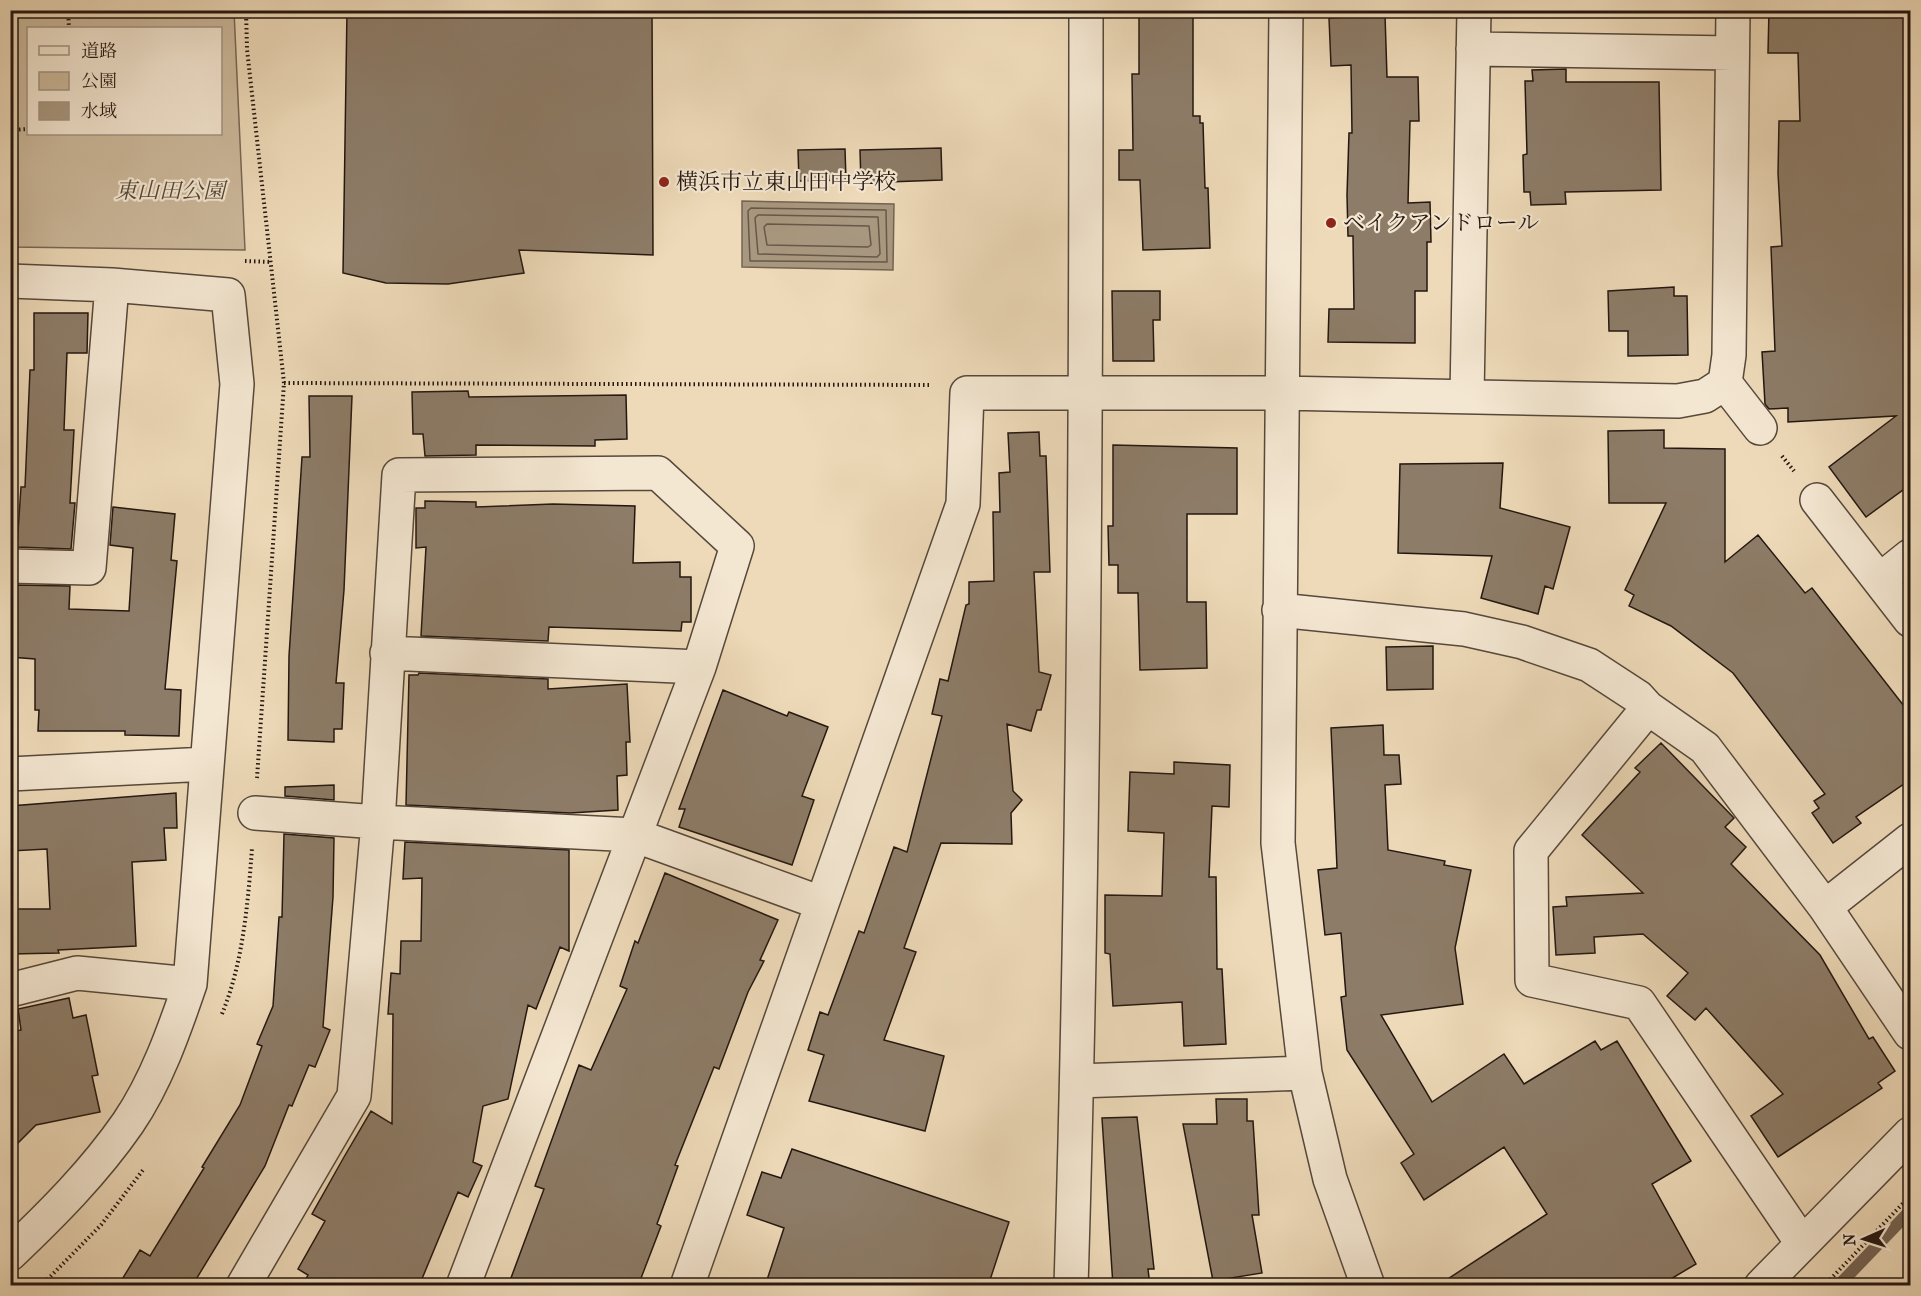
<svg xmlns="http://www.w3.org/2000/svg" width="1921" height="1296" font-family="'IM FELL French Canon','Noto Serif JP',serif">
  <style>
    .green { fill: #ccb99c; stroke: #786856; stroke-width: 1.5; fill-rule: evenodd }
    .water { fill: #a99880; stroke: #746454; stroke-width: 1.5 }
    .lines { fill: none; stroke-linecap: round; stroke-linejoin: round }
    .shore { stroke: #665848; stroke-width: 1.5 }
    .stream { stroke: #746454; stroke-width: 12 }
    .building { fill: #8d7c68; stroke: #241711; stroke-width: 1.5 }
    .minor-casing { stroke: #56483b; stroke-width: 36 }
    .path { stroke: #241711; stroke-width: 4; stroke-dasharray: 1.5 3; stroke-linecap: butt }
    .minor { stroke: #f4e7d2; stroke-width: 33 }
    .poi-dot { fill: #8f2418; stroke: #f4e7d2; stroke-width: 2 }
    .labels { text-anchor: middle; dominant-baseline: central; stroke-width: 4.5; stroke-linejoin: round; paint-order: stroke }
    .poi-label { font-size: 22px; fill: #241711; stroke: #f4e7d2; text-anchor: start }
    .park-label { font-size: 22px; font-style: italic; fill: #56483b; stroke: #f4e7d2 }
  </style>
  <rect width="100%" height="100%" fill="#eedab9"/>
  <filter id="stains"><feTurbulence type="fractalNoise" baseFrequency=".00333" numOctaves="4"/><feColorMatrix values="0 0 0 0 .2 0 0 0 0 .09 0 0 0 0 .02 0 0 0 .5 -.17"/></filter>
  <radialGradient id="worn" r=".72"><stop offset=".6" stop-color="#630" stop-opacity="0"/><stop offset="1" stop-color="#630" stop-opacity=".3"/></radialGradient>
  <path class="green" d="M 11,10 L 234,11 L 245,250 L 11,247 ZM 28,28 L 220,28 L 220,134 L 28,134 Z"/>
  <path class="water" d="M 742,201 L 894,204 L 893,270 L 742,267 Z"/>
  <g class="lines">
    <path class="shore" d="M 751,208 L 886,210 L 887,262 L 750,261 L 748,211 Z
      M 758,215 L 878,217 L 880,254 L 877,257 L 758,254 L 755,218 Z
      M 767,224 L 869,226 L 871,245 L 868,247 L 767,245 L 764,227 Z"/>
    <path class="stream" d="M 1838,1286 L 1910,1211"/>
  </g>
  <path class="building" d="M 347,10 L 652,10 L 653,255 L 519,250 L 524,273 L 448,284 L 386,283 L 343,273 Z
    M 1139,10 L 1193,10 L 1193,116 L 1200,116 L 1200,123 L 1203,123 L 1205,188 L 1208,188 L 1210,248 L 1143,250 L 1140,180 L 1119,180 L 1119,150 L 1133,150 L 1132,74 L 1139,74 Z
    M 1769,10 L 1911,10 L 1911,484 L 1866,517 L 1829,467 L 1896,416 L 1788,422 L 1788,408 L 1769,409 L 1765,404 L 1762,352 L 1775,351 L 1771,247 L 1782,246 L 1778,173 L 1779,121 L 1800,121 L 1798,53 L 1768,53 Z
    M 1385,15 L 1387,77 L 1418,77 L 1419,121 L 1410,121 L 1408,203 L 1430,202 L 1431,242 L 1427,242 L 1427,291 L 1415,291 L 1415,343 L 1328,342 L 1329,309 L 1354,309 L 1353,236 L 1348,236 L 1347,195 L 1349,133 L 1352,133 L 1351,65 L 1331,66 L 1329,18 Z
    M 1566,69 L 1566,82 L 1659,82 L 1661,190 L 1565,192 L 1566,204 L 1531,205 L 1530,192 L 1524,192 L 1523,155 L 1527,154 L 1525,81 L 1533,81 L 1532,70 Z
    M 941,148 L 942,180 L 861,183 L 860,150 Z
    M 845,149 L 846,180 L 799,181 L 798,150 Z
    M 1674,287 L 1674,296 L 1687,296 L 1688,355 L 1628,356 L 1628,331 L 1609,331 L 1608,291 Z
    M 1112,291 L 1160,291 L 1160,320 L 1153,320 L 1154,361 L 1113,361 Z
    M 34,313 L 88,313 L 87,353 L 67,353 L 64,430 L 74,430 L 70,503 L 75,503 L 71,549 L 17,547 L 21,487 L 25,487 L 30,370 L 34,370 Z
    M 468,391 L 469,397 L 626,395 L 627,439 L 595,440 L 595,446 L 476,445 L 476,455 L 425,456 L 423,434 L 413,434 L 412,392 Z
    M 309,396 L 352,396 L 344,590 L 336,683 L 344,683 L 342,729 L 334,729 L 334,742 L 288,740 L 289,656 L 302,457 L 310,457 Z
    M 1664,430 L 1664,448 L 1725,449 L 1725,562 L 1758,535 L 1805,593 L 1812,588 L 1911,715 L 1911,779 L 1856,817 L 1861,823 L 1833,843 L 1812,813 L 1819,808 L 1814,801 L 1825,794 L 1733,673 L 1671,626 L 1629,606 L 1634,595 L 1625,590 L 1666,503 L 1609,503 L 1608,431 Z
    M 1039,432 L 1040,456 L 1046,456 L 1050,572 L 1034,572 L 1039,672 L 1051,675 L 1041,710 L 1037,710 L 1031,731 L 1007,724 L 1013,791 L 1022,800 L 1011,813 L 1012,844 L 941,843 L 904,948 L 916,952 L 884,1040 L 944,1056 L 925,1131 L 809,1101 L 824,1055 L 808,1050 L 820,1012 L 828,1015 L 859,931 L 864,933 L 894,847 L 907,852 L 942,716 L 932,714 L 940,679 L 948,681 L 966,605 L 969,604 L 969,582 L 994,581 L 993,512 L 1000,512 L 999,473 L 1010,472 L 1008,433 Z
    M 1113,445 L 1237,448 L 1237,514 L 1187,514 L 1187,602 L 1206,602 L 1207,668 L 1140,670 L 1138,593 L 1118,593 L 1118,565 L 1109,565 L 1108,526 L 1113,526 Z
    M 1503,463 L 1500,508 L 1570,527 L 1553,589 L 1545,586 L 1538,614 L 1481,598 L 1492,556 L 1398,553 L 1400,464 Z
    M 425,501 L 476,502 L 476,507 L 553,504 L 635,506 L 633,563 L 680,562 L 680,577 L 691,577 L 691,622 L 682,622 L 681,631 L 549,627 L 548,641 L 421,636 L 426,547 L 416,548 L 416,508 L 425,508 Z
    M 113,507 L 175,514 L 171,560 L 177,561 L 165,689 L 181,690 L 179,736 L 125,735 L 125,731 L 38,731 L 39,710 L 35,710 L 35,659 L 10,657 L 10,592 L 15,592 L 15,585 L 70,586 L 69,609 L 129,611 L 133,548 L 110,545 Z
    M 1433,646 L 1433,689 L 1387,690 L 1386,647 Z
    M 419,673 L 548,679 L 548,689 L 627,684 L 630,742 L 626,742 L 627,775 L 617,776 L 618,810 L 570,813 L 406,805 L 409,675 L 418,675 Z
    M 723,690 L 787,716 L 789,712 L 828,727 L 802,796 L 814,800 L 792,865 L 679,827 L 685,809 L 679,809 Z
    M 1383,725 L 1384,755 L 1399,755 L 1401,784 L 1385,785 L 1388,850 L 1445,861 L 1444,865 L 1471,870 L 1455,948 L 1463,1004 L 1381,1015 L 1432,1102 L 1504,1054 L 1524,1084 L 1595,1041 L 1601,1050 L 1617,1041 L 1691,1161 L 1652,1184 L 1696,1264 L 1659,1286 L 1437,1286 L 1547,1214 L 1504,1147 L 1424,1200 L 1401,1163 L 1414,1154 L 1347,1050 L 1341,997 L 1346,996 L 1341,933 L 1325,935 L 1318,870 L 1337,868 L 1331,728 Z
    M 1661,743 L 1734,818 L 1725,827 L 1746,847 L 1731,864 L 1820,955 L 1869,1039 L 1873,1037 L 1895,1071 L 1878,1083 L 1882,1088 L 1778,1157 L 1751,1116 L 1783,1094 L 1706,1008 L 1695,1020 L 1667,996 L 1688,973 L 1643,934 L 1594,937 L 1595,953 L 1556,955 L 1553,907 L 1567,906 L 1566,897 L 1643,893 L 1582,835 L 1640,772 L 1635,768 Z
    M 1174,762 L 1230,765 L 1229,807 L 1212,806 L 1209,877 L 1216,877 L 1217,969 L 1222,969 L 1226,1044 L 1184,1046 L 1182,1002 L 1113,1006 L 1110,954 L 1105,953 L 1105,895 L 1162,896 L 1164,833 L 1128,831 L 1130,772 L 1174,774 Z
    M 334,785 L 334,800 L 285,796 L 285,787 Z
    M 176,793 L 177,828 L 164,828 L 166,860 L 132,862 L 136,946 L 58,950 L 59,953 L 10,954 L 10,909 L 50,909 L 47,849 L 10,851 L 10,806 Z
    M 284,834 L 334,838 L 333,897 L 323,1027 L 330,1030 L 315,1067 L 309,1065 L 292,1106 L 289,1105 L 265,1166 L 192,1286 L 118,1286 L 140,1250 L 150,1256 L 204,1168 L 202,1167 L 240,1105 L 262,1046 L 257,1044 L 273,1006 L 279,917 L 282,917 Z
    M 405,842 L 569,850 L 569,951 L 560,947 L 536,1009 L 528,1005 L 508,1099 L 483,1106 L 473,1162 L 482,1166 L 468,1197 L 458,1192 L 419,1286 L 302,1286 L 308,1275 L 298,1269 L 325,1221 L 312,1214 L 344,1157 L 371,1111 L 392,1124 L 393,1014 L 388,1014 L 391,973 L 400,974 L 401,941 L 421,941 L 422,878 L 403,879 Z
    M 665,873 L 778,920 L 760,960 L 764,961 L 748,992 L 719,1069 L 714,1067 L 675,1165 L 678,1166 L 657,1224 L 661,1226 L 638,1286 L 508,1286 L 544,1189 L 535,1186 L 579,1065 L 591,1070 L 627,989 L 620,986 L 635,941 L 638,943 Z
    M 69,998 L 73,1018 L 86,1015 L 98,1075 L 92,1076 L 100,1112 L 36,1125 L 10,1151 L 10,1032 L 21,1030 L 18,1009 Z
    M 1216,1099 L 1247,1099 L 1247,1121 L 1253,1121 L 1259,1215 L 1252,1215 L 1262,1273 L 1213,1281 L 1183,1124 L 1217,1124 Z
    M 1137,1117 L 1154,1269 L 1148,1269 L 1150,1286 L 1113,1286 L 1102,1118 Z
    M 792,1149 L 1009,1222 L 988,1286 L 765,1286 L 784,1228 L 747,1215 L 762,1172 L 781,1178 Z"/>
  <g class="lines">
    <defs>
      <path id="minor" d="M 1286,10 L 1278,843 L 1305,1073 L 1330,1179 L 1368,1286
        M 1473,49 L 1732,53
        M 10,281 L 112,285 L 228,295 L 237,384 L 190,984 C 174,1031 156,1082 128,1123 C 94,1172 53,1213 10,1254
        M 1725,383 L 1760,428
        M 1467,396 L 1474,10
        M 1817,500 L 1910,620
        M 10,566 L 89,568 L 112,285
        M 1880,580 L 1910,556
        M 1279,610 L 1464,629 L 1522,642 L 1589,665 L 1638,697 L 1648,708 L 1705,748 L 1825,907 L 1910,1033
        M 387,653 L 699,667
        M 1648,708 L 1531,851 L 1532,980 L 1639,1003 L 1802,1243
        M 10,774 L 207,764
        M 255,813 L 378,822 L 399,475 L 658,473 L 737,546 L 699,667 L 463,1286
        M 1825,907 L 1910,840
        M 10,990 L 77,973 L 190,984
        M 1077,1081 L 1305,1073
        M 243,1286 L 354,1096 L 378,822 L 634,835 L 821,903
        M 687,1286 L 963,504 L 967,393 L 1280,393 L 1678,401 L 1705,396 L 1725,383 L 1729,355 L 1733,10
        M 1071,1286 C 1084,861 1086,435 1086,10
        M 1761,1286 L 1910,1134"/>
    </defs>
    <use href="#minor" class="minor-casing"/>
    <path class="path" d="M 68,10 L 69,28
      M 246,10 L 247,49 L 284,383 L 257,778
      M 220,96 L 223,96
      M 10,130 L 28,129
      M 245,261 L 271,262
      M 284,383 L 932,385
      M 1782,456 L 1794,471
      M 222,1014 C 243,963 248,903 252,848
      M 41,1286 L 101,1225 L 143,1170
      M 1824,1286 L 1910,1196"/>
    <use href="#minor" class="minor"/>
  </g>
  <g class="poi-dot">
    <circle cx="664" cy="182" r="6"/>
    <circle cx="1331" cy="223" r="6"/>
  </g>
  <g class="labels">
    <g class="poi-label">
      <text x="676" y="182">横浜市立東山田中学校</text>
      <text x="1343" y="223">ベイクアンドロール</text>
    </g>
    <g class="park-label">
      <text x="170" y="191">東山田公園</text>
    </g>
  </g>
  <rect width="1921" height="1296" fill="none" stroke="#eedab9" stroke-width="36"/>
  <rect x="12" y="12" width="1897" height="1272" fill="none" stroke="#241711" stroke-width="3"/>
  <rect x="18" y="18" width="1885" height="1260" fill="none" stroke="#241711" stroke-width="1.5"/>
  <rect x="27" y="27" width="195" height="108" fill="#f4e7d2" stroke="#a19485" stroke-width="1.5"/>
  <rect x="39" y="46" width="30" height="9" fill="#f4e7d2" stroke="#a19485" stroke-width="1.5"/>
  <text x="81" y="57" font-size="18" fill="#241711">道路</text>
  <rect x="39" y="72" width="30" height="18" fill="#ccb99c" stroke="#a19485" stroke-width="1.5"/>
  <text x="81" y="87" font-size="18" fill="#241711">公園</text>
  <rect x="39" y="102" width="30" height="18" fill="#a99880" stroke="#a19485" stroke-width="1.5"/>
  <text x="81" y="117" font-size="18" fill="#241711">水域</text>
  <g transform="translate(1864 1239) rotate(267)" stroke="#f4e7d2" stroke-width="4.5" paint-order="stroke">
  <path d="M0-4.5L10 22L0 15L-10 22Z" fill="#241711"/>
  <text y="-9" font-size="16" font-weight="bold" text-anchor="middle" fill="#241711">N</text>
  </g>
  <rect width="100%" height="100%" filter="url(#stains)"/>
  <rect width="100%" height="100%" fill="url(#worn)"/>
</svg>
